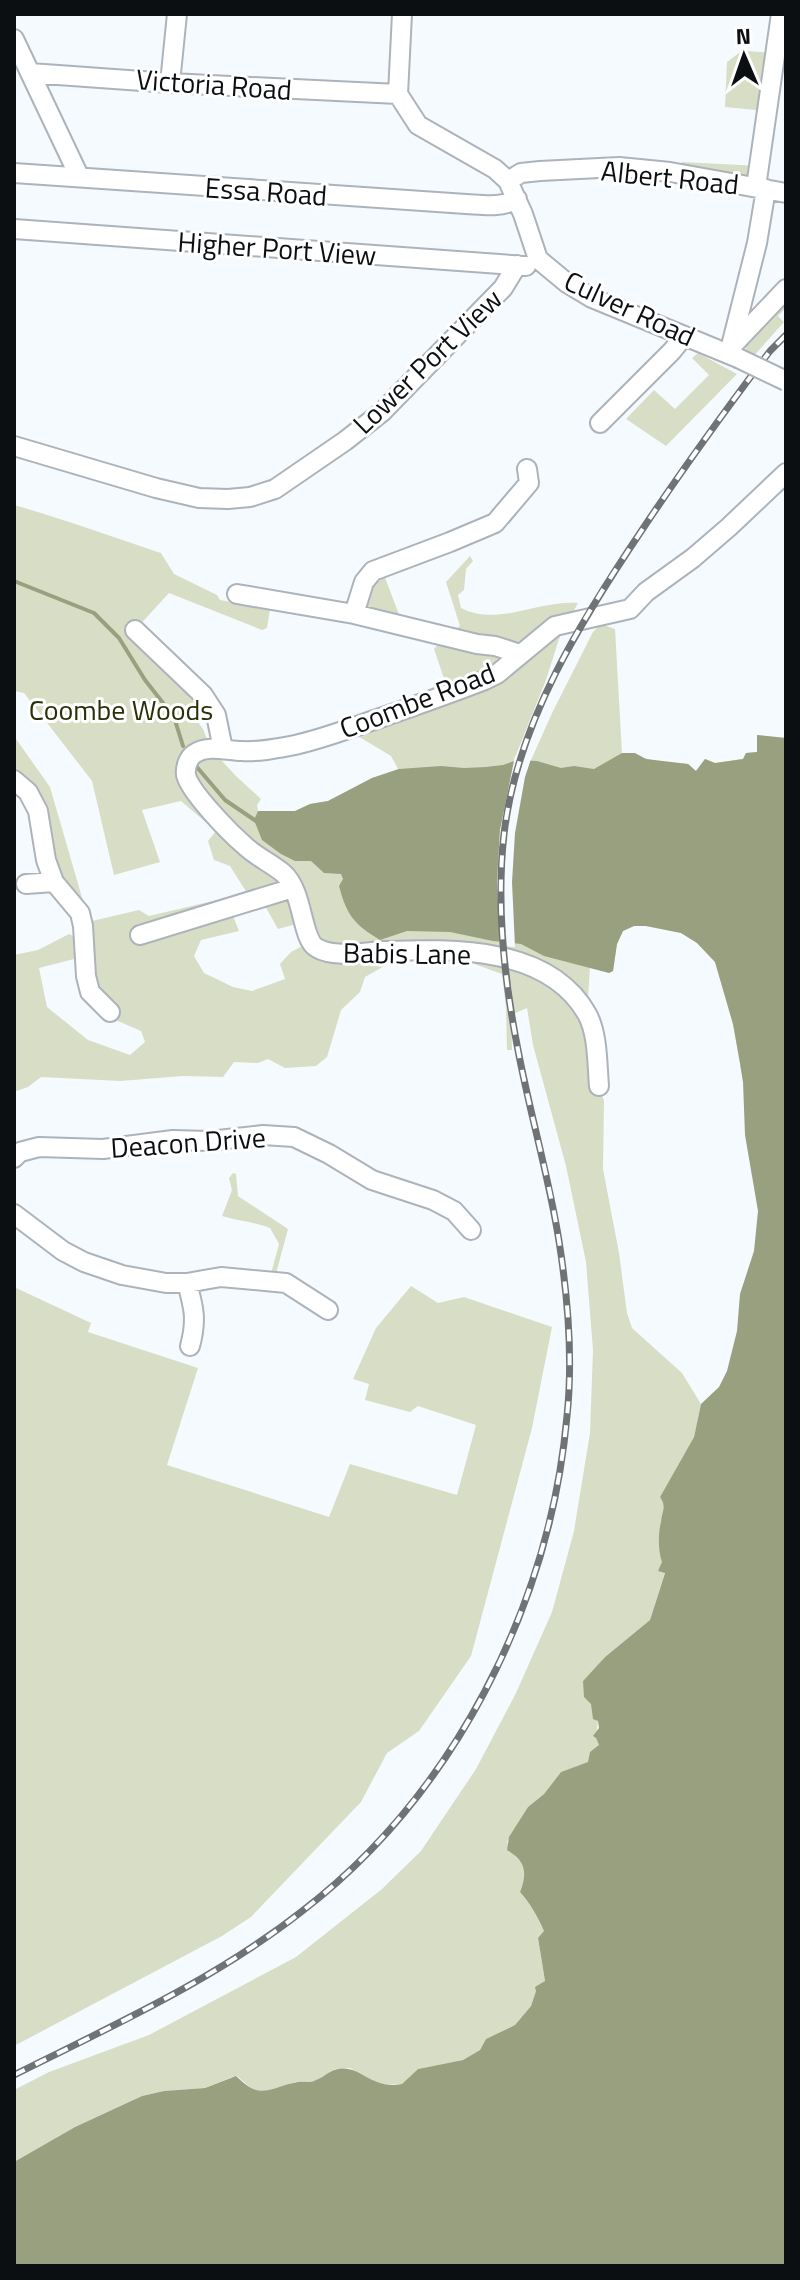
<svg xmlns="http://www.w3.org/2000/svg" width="800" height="2280" font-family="'Titillium Web',sans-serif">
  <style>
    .green { fill: #d8dec5; fill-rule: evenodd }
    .water { fill: #99a080 }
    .pier { fill: #f5fafe }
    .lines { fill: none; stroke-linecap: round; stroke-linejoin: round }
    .stream { stroke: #99a080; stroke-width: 4 }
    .minor-casing { stroke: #acb3ba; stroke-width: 22 }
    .minor { stroke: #fff; stroke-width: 18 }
    .rail-casing { stroke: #6f7376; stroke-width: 7 }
    .rail { stroke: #fff; stroke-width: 4; stroke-dasharray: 12; stroke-linecap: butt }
    .minor-bridge-casing { stroke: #acb3ba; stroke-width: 22; stroke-linecap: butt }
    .minor-bridge { stroke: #fff; stroke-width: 18 }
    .labels { text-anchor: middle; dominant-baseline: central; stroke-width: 6; stroke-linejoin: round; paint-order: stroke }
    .street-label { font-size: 28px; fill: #0c0f11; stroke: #fff }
    .park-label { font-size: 28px; fill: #292f07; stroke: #fff }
  </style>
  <rect width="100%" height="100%" fill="#f5fafe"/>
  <path class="green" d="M 747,51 L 775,53 L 767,111 L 725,107 L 727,62 L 739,53 Z
    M 682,162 L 760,166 L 756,187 L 680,174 Z
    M 786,299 L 786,308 L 778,316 L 784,322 L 753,357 L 747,355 L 744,339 Z
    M 698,353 L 737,374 L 666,446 L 626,419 L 654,390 L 675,409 L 709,375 L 692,358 Z
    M 14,505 C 64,519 112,537 161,553 L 174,574 L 217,595 L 220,600 L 270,609 L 267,628 L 262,630 L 169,593 L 135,630 L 203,695 L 189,710 L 203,729 L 211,749 L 235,775 L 261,799 L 257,805 L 258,811 L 295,811 L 310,804 L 328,801 L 372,778 L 398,769 L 391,756 L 346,729 L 449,693 L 434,649 L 446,636 L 460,626 L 446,582 L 470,556 L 473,561 L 466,569 L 464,590 L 458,595 L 461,608 C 498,627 538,600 578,603 L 559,639 L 546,680 L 514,760 L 531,760 L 553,711 L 593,632 L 601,624 L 615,629 L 622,753 C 633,753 638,756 648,759 C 661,763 675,762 688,764 L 696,771 L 705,759 L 715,763 L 743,759 L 746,753 L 757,752 L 757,735 L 786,738 L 743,1082 L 733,1024 L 715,962 L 697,943 L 681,933 L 646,926 L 634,926 L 623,931 L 617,944 L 613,971 L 609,973 L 590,967 L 587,1014 L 599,1086 L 604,1101 L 603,1169 L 619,1253 L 627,1313 L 632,1328 L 682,1373 L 701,1404 L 694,1437 L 660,1497 L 664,1502 L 665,1510 L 661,1521 L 663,1562 L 659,1571 L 665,1572 L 650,1620 L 605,1657 L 583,1681 L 598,1720 L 596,1738 L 599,1745 L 589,1762 L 561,1772 L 544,1794 L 528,1807 L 507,1842 C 517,1866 532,1860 520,1892 C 530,1903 538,1917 545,1931 L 538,1938 L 545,1981 L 536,1991 L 531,2006 L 515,2025 L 486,2039 L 480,2050 L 463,2060 L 418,2069 L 402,2084 L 380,2085 L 350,2068 L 335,2069 L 315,2081 L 296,2082 L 263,2092 L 253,2090 L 237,2076 L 232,2077 L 205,2088 L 164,2091 L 142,2096 L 75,2127 L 14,2162 L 14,2090 L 49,2072 L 149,2035 L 296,1957 L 382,1889 L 421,1851 L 476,1769 L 516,1693 L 552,1612 L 574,1531 L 590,1433 L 593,1350 L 586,1262 L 566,1166 L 533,1045 L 527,1008 L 511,1015 L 512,1050 L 507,1050 L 506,1008 L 502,974 L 477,965 L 448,951 L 386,965 L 365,977 L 360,992 L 341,1010 L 327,1057 L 316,1066 L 285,1068 L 268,1059 L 258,1063 L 234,1062 L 223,1077 L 183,1076 L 120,1081 L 41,1077 L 28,1087 L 14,1092 L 14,955 L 38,950 L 69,934 L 76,937 L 78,958 L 39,968 L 47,1007 L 88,1040 L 130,1055 L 145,1042 L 141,1031 L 111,1018 L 90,992 L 84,930 L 92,921 L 139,910 L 149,916 L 247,893 L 230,866 L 214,860 L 208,841 L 216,831 L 181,801 L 142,810 L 160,862 L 114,875 L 92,781 L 24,693 L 14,691 ZM 265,906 L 278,929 L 304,922 L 310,942 L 291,952 L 280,964 L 285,979 L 252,991 L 233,987 L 204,973 L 194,956 L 201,940 L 239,931 L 233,916 Z
    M 381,567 L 403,625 L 354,614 Z
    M 14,736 L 50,787 L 83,901 L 80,913 L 54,882 L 38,811 L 14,780 Z
    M 233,1173 L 236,1174 L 238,1196 L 288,1229 L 274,1281 L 269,1281 L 279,1244 L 270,1228 C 255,1222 239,1221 222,1216 L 232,1190 L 229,1178 Z
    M 411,1286 L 438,1303 L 464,1297 L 552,1327 L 532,1428 L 471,1656 L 419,1731 L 387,1753 L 361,1802 L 251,1917 L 222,1936 L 14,2046 L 14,1287 L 91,1323 L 88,1332 L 198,1368 L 167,1465 L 329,1517 L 350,1464 L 457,1495 L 476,1425 L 418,1406 L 410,1412 L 365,1400 L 369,1384 L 353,1379 L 376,1328 Z"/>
  <path class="water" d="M 757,735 L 786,738 L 786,2266 L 14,2266 L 14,2162 L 75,2127 L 142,2096 L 164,2091 L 205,2088 L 236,2076 C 262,2102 269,2087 298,2082 C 304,2081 311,2083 316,2080 C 324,2077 330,2070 338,2069 C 362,2065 370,2090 402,2084 L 418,2069 L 463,2060 L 480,2050 L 486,2039 L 515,2025 L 531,2006 L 536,1991 L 535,1987 L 545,1981 L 538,1938 L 544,1931 C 538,1917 530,1903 520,1892 C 528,1872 525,1861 507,1850 L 509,1837 L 528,1807 L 544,1794 L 561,1772 L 588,1762 L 590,1752 L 599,1745 L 596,1738 L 593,1736 L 599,1728 L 598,1721 L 593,1719 L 591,1704 L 584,1697 L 583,1681 L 605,1657 L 650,1620 L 665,1573 L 658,1571 L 662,1562 C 658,1551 658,1533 661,1522 C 662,1511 667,1507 660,1497 L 694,1437 L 701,1404 L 719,1387 L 727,1371 L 737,1331 L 740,1294 L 754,1251 L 758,1211 L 745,1135 L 743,1082 L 740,1063 L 733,1024 L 715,962 L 697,943 L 681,933 L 646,926 L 634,926 L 623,931 L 617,944 L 613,971 L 609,973 L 544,956 L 521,944 L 493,941 L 450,932 L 407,931 L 380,940 C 354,924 347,916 339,886 L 343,879 L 341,874 L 324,873 L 311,861 L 295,861 L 281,854 L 262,840 L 254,820 L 258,811 L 295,811 L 310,804 L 328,801 L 372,778 L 399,769 L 441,766 L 464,768 L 486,767 L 503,765 L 517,760 L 537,761 L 561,768 L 574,766 L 594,769 L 622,753 L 635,753 L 646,759 L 688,764 L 696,771 L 705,759 L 715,763 L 743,759 L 746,753 L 757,752 Z"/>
  <path class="pier" d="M 515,756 L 532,756 L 525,777 L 515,833 L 512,882 L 515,947 L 500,946 L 497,881 L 500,830 Z"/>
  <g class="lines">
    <path class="stream" d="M 14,581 L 94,613 L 119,638 L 145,680 L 174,717 L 183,746
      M 196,766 L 225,800 L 256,821"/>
    <defs>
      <path id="minor" d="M 402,14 L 398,94 L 418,125 L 495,169 L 508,181 L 523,214 L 538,259 L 567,283 L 592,298 L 738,358
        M 14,39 L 79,176
        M 30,73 L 170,83 L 398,94
        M 170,83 L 177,14
        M 14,173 L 466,204 C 484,205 502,208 517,199
        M 508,181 L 521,173 L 540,171 L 619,167 L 670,172 L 786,193
        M 756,187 L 781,14
        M 14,229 L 526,266
        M 731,346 L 757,243 L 766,189
        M 731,347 L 786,289
        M 600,423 L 672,351 L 684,336
        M 14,446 L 156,488 L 199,498 L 228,499 L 250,497 L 275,489 L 345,441 L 382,412 L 503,288 L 517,265
        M 237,594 L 354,614 L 477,644 L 495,646 L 520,654
        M 354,614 L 364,582 L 373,571 L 450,542 L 495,523 L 529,483 L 527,469
        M 135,630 L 203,695 L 216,715 L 223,749
        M 14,780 L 28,792 L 38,811 L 46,860 L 54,882 L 80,913 L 83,926 L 86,976 L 90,992 L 110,1012
        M 26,884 L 54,882
        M 140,935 L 293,888
        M 599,1086 C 597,1063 598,1034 587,1014 C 548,945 451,949 383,951 C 364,952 334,958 317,948 C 301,940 304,891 283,873 C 271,863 255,856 244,845 C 229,832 190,792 186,775 C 185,768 188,758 194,754 C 208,744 227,751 242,751 C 258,752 274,749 290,746 C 321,740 353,727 383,717 C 417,705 452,693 485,680 L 497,674 L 555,626 L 630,609 L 646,592 L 693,558 L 729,527 L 786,473
        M 14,1158 L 20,1152 L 39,1147 L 103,1149 L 173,1140 L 209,1141 L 263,1135 L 294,1137 L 329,1154 L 372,1180 L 433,1200 L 454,1211 L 471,1230
        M 14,1214 L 63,1251 L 84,1262 L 122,1275 L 166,1283 L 187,1283 L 221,1277 L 286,1283 L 328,1310
        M 187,1283 C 194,1308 197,1320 190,1346"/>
    </defs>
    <use href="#minor" class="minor-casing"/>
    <use href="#minor" class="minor"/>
    <defs>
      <path id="rail" d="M 14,2075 C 112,2026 214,1980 301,1912 C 453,1796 550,1606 567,1416 C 573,1359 568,1298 559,1241 C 549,1177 530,1114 518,1050 C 504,979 496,905 504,834 C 517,722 582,619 644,527 C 684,467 727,408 770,351 L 786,335"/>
    </defs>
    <use href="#rail" class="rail-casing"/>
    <use href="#rail" class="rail"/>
    <defs>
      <path id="minor-bridge" d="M 738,358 L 786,381"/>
    </defs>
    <use href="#minor-bridge" class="minor-bridge-casing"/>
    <use href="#minor-bridge" class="minor-bridge"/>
  </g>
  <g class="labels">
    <g class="street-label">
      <text transform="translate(214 84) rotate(4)">Victoria Road</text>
      <text transform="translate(670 177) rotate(6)">Albert Road</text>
      <text transform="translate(266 191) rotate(4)">Essa Road</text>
      <text transform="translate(277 248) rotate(4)">Higher Port View</text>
      <text transform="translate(630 308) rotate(25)">Culver Road</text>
      <text transform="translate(427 361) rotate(-44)">Lower Port View</text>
      <text transform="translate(417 700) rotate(-21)">Coombe Road</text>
      <text transform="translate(407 953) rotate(1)">Babis Lane</text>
      <text transform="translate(188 1142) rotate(-4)">Deacon Drive</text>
    </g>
    <g class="park-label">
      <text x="121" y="709">Coombe Woods</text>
    </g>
  </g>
  <rect width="800" height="2280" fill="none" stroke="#0c0f11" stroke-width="32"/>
  <g transform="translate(744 56) rotate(358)" stroke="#ffffff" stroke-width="6" paint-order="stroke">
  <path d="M0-6L14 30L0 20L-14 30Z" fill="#0c0f11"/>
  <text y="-12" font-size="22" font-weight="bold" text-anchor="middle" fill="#0c0f11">N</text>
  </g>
</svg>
